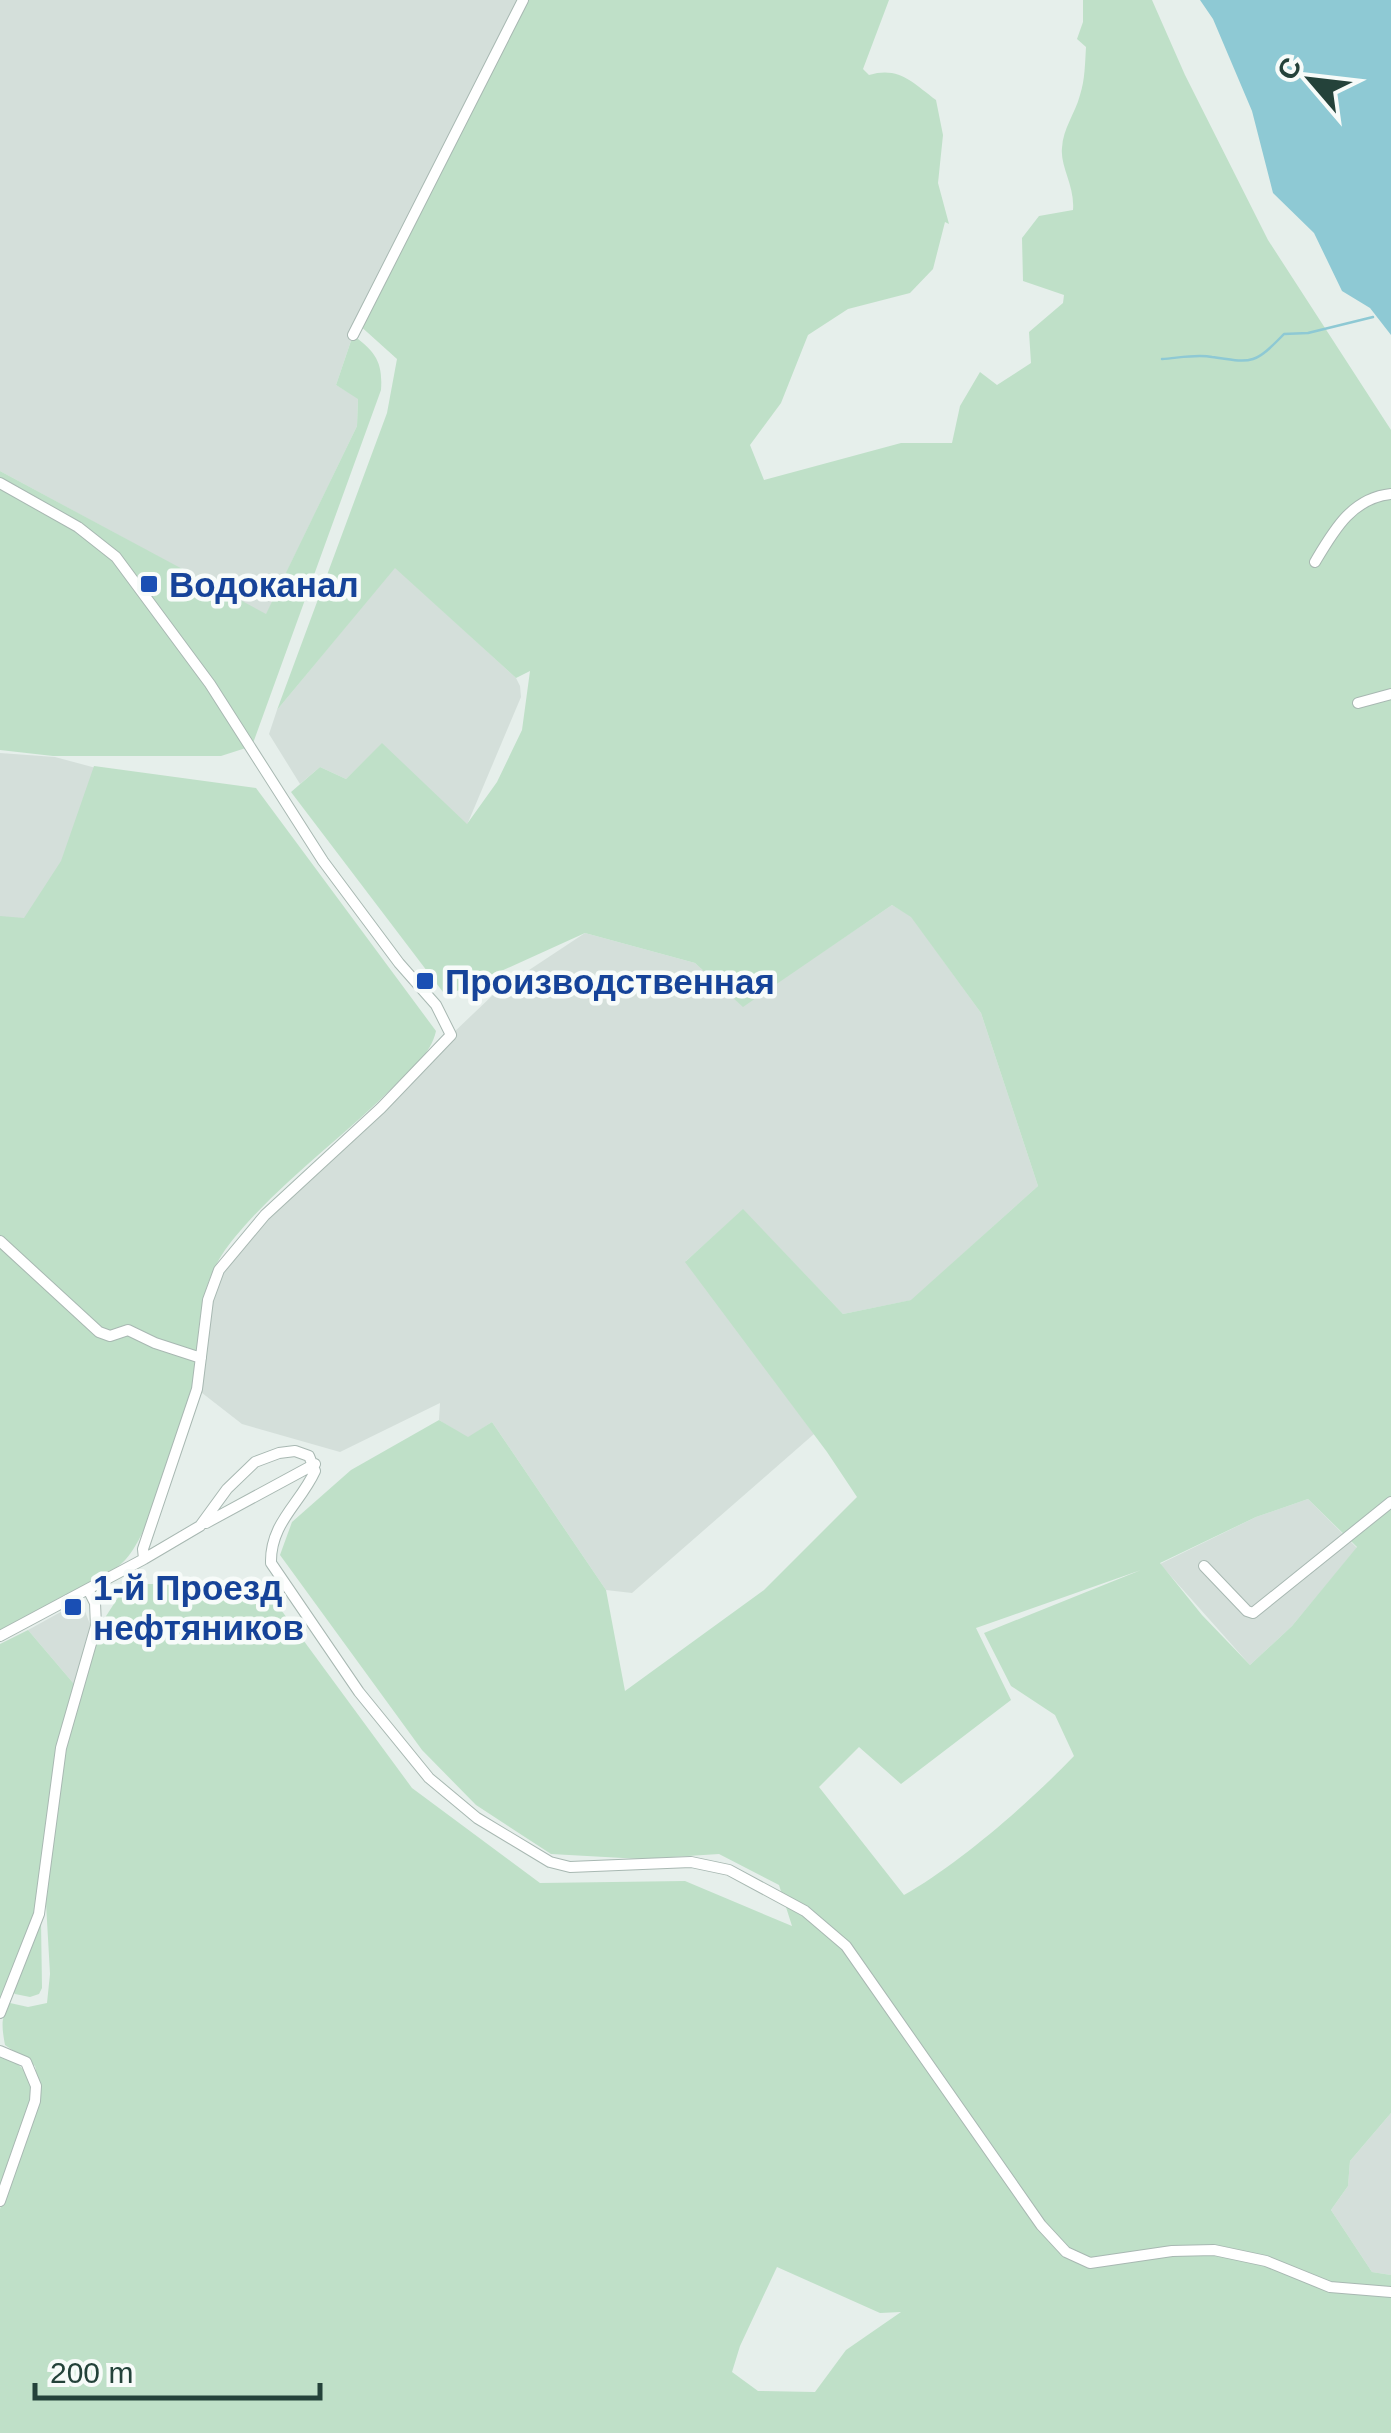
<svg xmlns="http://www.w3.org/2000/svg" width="1391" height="2433" font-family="Arial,sans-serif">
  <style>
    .built { fill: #d4dfda }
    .green { fill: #bfe0c8; fill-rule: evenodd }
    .water { fill: #8ec9d4 }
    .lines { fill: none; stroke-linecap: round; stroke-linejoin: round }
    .stream { stroke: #8ec9d4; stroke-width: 2.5 }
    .minor-casing { stroke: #a8b8b2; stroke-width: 12 }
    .minor { stroke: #fff; stroke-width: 10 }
    .transit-dot { fill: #1a4fb4; stroke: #f7fbf9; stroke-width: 4 }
    .labels { text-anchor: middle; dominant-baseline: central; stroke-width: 9; stroke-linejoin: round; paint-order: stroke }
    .transit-label { font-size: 35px; font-weight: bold; fill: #164399; stroke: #f7fbf9; text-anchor: start }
  </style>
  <rect width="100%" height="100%" fill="#e6efeb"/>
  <path class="built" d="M 0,0 L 523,0 L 357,323 L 336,385 L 358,398 L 357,426 L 266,615 L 0,471 Z
    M 395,567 L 516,678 L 520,686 L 521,697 L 467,825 L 382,744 L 346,779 L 320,767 L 300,784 L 269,734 L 277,710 Z
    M 0,753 L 55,757 L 96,768 L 63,862 L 26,919 L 0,917 Z
    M 892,905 L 911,916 L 981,1013 L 1038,1186 L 912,1300 L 843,1314 L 743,1210 L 686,1261 L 814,1434 L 632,1593 L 606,1590 L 492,1422 L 468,1438 L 439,1420 L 440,1403 L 340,1452 L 242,1424 L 197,1389 L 208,1300 L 230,1254 L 451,1035 L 495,993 L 520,976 L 585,933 L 695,963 L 743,1006 Z
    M 1308,1499 L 1357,1548 L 1292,1626 L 1250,1665 L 1160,1564 L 1256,1517 Z
    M 77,1603 L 83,1606 L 91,1627 L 74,1684 L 28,1630 Z
    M 1391,2113 L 1391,2275 L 1372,2272 L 1331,2210 L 1348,2186 L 1350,2161 Z"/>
  <path class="green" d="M 523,0 L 889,0 L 863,69 L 869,75 C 899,66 913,83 936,100 L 943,135 L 938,183 L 949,224 L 945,222 L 933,269 L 910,293 L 848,309 L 808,335 L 781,403 L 750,445 L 764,480 L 901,443 L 952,443 L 960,406 L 980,372 L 997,385 L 1031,363 L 1029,332 L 1063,303 L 1064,295 L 1023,281 L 1022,238 L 1039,216 L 1073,210 C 1075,186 1060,167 1062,148 C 1063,128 1075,114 1080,95 C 1085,80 1085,63 1086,47 L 1077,39 L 1083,22 L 1083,0 L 1152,0 L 1185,75 L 1268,240 L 1391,430 L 1391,2113 L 1350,2161 L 1348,2186 L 1331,2210 L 1372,2272 L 1391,2275 L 1391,2433 L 0,2433 L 0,2209 L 39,2086 L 35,2066 L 5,2045 C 2,2028 0,2017 10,2003 L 28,2007 L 47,2003 L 50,1974 L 46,1903 L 65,1749 L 99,1627 L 130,1579 L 141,1584 L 262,1584 L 412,1788 L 540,1883 L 685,1881 L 792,1926 L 779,1885 L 719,1854 L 641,1859 L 551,1854 L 476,1805 L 422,1750 L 280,1555 L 292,1522 L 351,1470 L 439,1420 L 468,1437 L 492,1422 L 606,1590 L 625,1691 L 764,1590 L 857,1497 L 827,1452 L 685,1262 L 743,1209 L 843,1314 L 911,1300 L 1038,1186 L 981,1013 L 911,917 L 892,905 L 743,1007 L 695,963 L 585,933 L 446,996 L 291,792 L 320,767 L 346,779 L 382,743 L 467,824 L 497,782 L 522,730 L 530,671 L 516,678 L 395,568 L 277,710 L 387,413 L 397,359 L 357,323 ZM 1308,1499 L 1357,1547 L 1292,1626 L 1250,1665 L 1202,1615 L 1160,1563 L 1256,1517 ZM 1141,1570 L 984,1633 L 1011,1686 L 1055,1715 L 1074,1756 C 1030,1802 959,1864 904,1895 L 819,1787 L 859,1747 L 901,1784 L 1011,1700 L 976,1628 ZM 777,2267 L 880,2313 L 901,2312 L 846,2350 L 815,2392 L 758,2391 L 732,2372 L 740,2346 Z
    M 353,335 C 375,352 383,361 381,390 L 252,746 L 221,756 L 53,756 L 0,750 L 0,471 L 266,614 L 357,426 L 358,399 L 336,385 Z
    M 94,766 L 256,788 L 436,1031 C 431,1054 411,1069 395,1085 C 344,1137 281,1181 235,1237 C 200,1279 200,1314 196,1366 C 192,1403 151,1533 126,1559 C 105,1582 31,1613 0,1630 L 0,916 L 24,918 L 61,861 Z
    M 28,1630 L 74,1684 L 36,1913 L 0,2003 L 0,1644 Z
    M 41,1921 L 42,1988 L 39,1994 L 30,1997 L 15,1994 L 13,1992 Z
    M 0,2056 C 23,2062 33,2078 33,2101 L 0,2190 Z"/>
  <path class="water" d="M 1200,0 L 1391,0 L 1391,335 L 1370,308 L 1342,291 L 1314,233 L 1273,193 L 1252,111 L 1213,19 Z"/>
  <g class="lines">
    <path class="stream" d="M 1162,359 C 1178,358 1197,354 1212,357 C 1252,363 1254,365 1284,334 L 1308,333 L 1373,317"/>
    <defs>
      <path id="minor" d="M 353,335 L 523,0
        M 0,483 L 78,527 L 116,557 L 210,684 L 323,861 L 399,963 L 436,1005 L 451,1035 L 381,1108 L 265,1215 L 219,1270 L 208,1300 L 197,1389 L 143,1549 L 144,1559
        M 1315,562 C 1334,530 1352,498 1391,494
        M 1358,703 L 1391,694
        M 0,1241 L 99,1332 L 110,1336 L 128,1330 L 155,1343 L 201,1358
        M 206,1523 L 315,1464
        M 1204,1566 L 1247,1611 L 1253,1613 L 1391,1502
        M 0,1636 L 144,1559 L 200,1526 L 227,1489 L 255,1462 L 279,1453 L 295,1451 L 309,1456 L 315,1471 C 300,1504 270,1523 271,1563 L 359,1692 L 429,1778 L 477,1818 L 550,1862 L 570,1867 L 691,1862 L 729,1870 L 805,1911 L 846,1946 L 1041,2225 L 1066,2252 L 1090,2263 L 1172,2251 L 1214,2250 L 1266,2261 L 1330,2287 L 1391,2292
        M 0,2013 L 39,1914 L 61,1748 L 96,1626 L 95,1603 L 88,1589
        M 0,2051 L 26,2062 L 36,2086 L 35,2101 L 0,2201"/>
    </defs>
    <use href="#minor" class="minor-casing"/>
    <use href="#minor" class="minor"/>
  </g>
  <g class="transit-dot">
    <rect x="139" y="574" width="20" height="20" rx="5"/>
    <rect x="415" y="971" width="20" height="20" rx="5"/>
    <rect x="63" y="1597" width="20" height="20" rx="5"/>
  </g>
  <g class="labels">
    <g class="transit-label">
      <text x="169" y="584">Водоканал</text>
      <text x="445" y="981">Производственная</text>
      <text x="93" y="1587">1-й Проезд<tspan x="93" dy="40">нефтяников</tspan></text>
    </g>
  </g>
  <g transform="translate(1311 80) rotate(298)" stroke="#f7fbf9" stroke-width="8" paint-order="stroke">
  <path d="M0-8L18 38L0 25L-18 38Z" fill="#24423a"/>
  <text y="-15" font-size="28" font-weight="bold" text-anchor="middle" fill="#24423a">С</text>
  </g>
  <path d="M35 2383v15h285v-15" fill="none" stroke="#24423a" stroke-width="5"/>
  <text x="50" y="2383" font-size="30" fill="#24423a" stroke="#f7fbf9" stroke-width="8" paint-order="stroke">200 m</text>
</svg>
